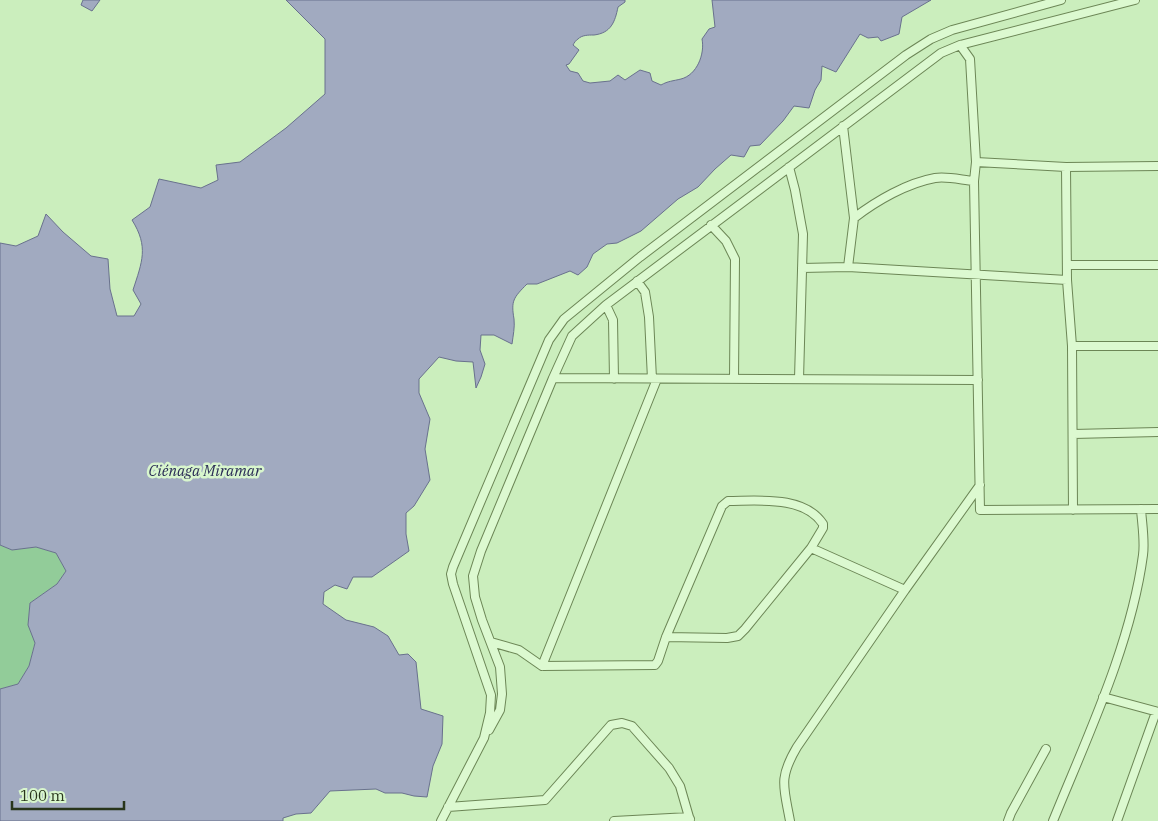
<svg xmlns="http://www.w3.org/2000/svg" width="1158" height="821" font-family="'IBM Plex Serif',serif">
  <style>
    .green { fill: #92cc99 }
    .water { fill: #a1aac0; stroke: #69718d }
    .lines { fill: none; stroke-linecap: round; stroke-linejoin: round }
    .minor-casing { stroke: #6c8656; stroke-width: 10 }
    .minor { stroke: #dcf9d0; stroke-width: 8 }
    .labels { text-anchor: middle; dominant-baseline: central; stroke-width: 5; stroke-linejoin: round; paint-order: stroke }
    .water-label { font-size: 15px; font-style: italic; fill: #2a2c56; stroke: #d8f6cd }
  </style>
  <rect width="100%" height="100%" fill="#cbeebd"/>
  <path class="green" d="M 0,545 L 12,550 L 36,547 L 56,553 L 66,571 L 57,584 L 30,603 L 28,625 L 35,642 L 29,666 L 18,684 L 0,689 Z"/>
  <path class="water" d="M 83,0 L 100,0 L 92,11 L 81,5 Z
    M 286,0 L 625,0 L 625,2 L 618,7 C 615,22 611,33 594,35 C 588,35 582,35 578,39 C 576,40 574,43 573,45 L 579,50 L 569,64 L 566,65 L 570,71 L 578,73 L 583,81 L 590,83 L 610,81 L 618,75 L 625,80 L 640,70 L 650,73 L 652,81 L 661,85 C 668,81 673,81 681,79 C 697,75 705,54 702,39 L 709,29 L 715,27 L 712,0 L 931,0 L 902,17 L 899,34 L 881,41 L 878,37 L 868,38 L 860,34 L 836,72 L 822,66 L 821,80 L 815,90 L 809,108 L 794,106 L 783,121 L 760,145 L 750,146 L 744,157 L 731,155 L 715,169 L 698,187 L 678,199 L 641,231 L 617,243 L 607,244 L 593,254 L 587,267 L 578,275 L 570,271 L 537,284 L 527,284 C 513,298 511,301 514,319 C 515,327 513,336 512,344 L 494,335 L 481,335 L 480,350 L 485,364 L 481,377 L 476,388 L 473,362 L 456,361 L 439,357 L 419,379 L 419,393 L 430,419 L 425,449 L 430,480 L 414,506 L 406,513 L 406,534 L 409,551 L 372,577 L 353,577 L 347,589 L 335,585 L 324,592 L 323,604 L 346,620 L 374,627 L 388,636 L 399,655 L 408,654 L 416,662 L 421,709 L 443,716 L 442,744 L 433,766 L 427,797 L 414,796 L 402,793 L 385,793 L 376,789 L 330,791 L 311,813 L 296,814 L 283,818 L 283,821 L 0,821 L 0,689 L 18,684 L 29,666 L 35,643 L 28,625 L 30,603 L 57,584 L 66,571 L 56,553 L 36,547 L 12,550 L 0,545 L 0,243 L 16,246 L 38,236 L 46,214 L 63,232 L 91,256 L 108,259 L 110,289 L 117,316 L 134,316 L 141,304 L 133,290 C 142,262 149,247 132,220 L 150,207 L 159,179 L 201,188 L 218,180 L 216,165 L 240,162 L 286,128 L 325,94 L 325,39 Z"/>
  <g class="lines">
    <defs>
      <path id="minor" d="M 960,45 L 970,59 L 976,162 L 974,181 L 980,510 L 1158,509
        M 843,126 L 854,218
        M 976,162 L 1066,167 L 1158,166
        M 789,167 L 795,190 L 803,234 L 799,379
        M 1066,167 L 1067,280 L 1072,346 L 1073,510
        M 711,225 L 726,241 L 735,259 L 734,379
        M 1067,265 L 1158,265
        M 848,267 L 854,218 C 876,201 907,183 935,178 C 947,176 962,180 974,181
        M 802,268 L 848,267 L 1067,280
        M 637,281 L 645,292 L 649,317 L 652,379
        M 606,305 L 613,320 L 614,379
        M 1072,346 L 1158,346
        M 553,378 L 978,380
        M 1073,434 L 1158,432
        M 666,637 L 727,638 L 738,636 L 745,629 L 811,548
        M 491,642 L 519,650 L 542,666 L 655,665 L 658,661 L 666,637 L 722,506 L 728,501 C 757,501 804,495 823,524 L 823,528 L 811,548 L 905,590 L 980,485
        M 542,666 L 657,379
        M 1103,697 L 1158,712
        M 489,730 L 500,710 L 502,694 L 500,667 L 482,620 L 475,597 L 473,576 L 481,551 L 553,378 L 572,336 L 606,305 L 941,53 L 960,45 L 1135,0
        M 448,807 L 545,800 L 611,725 L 622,723 L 632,726 L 669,768 L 680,786 L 689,817
        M 441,821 L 484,738 L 490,713 L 491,695 L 453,584 L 451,574 L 453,567 L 549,340 L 564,319 L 640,257 L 906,55 L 931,39 L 952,30 L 1061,0
        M 614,821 L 689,817 L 690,819
        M 790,821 C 784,787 778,779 797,747 L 905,590
        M 1008,821 L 1011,813 L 1046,749
        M 1053,821 C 1087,737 1131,645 1143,555 C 1145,541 1142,524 1141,509
        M 1117,821 L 1156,712"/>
    </defs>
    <use href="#minor" class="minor-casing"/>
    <use href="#minor" class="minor"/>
  </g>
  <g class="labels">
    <g class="water-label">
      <text x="205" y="470">Ciénaga Miramar</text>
    </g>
  </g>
  <path d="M12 801v8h112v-8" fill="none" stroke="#28351b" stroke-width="2.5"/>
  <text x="20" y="801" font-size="15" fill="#28351b" stroke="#d8f6cd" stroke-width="4" paint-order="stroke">100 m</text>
</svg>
